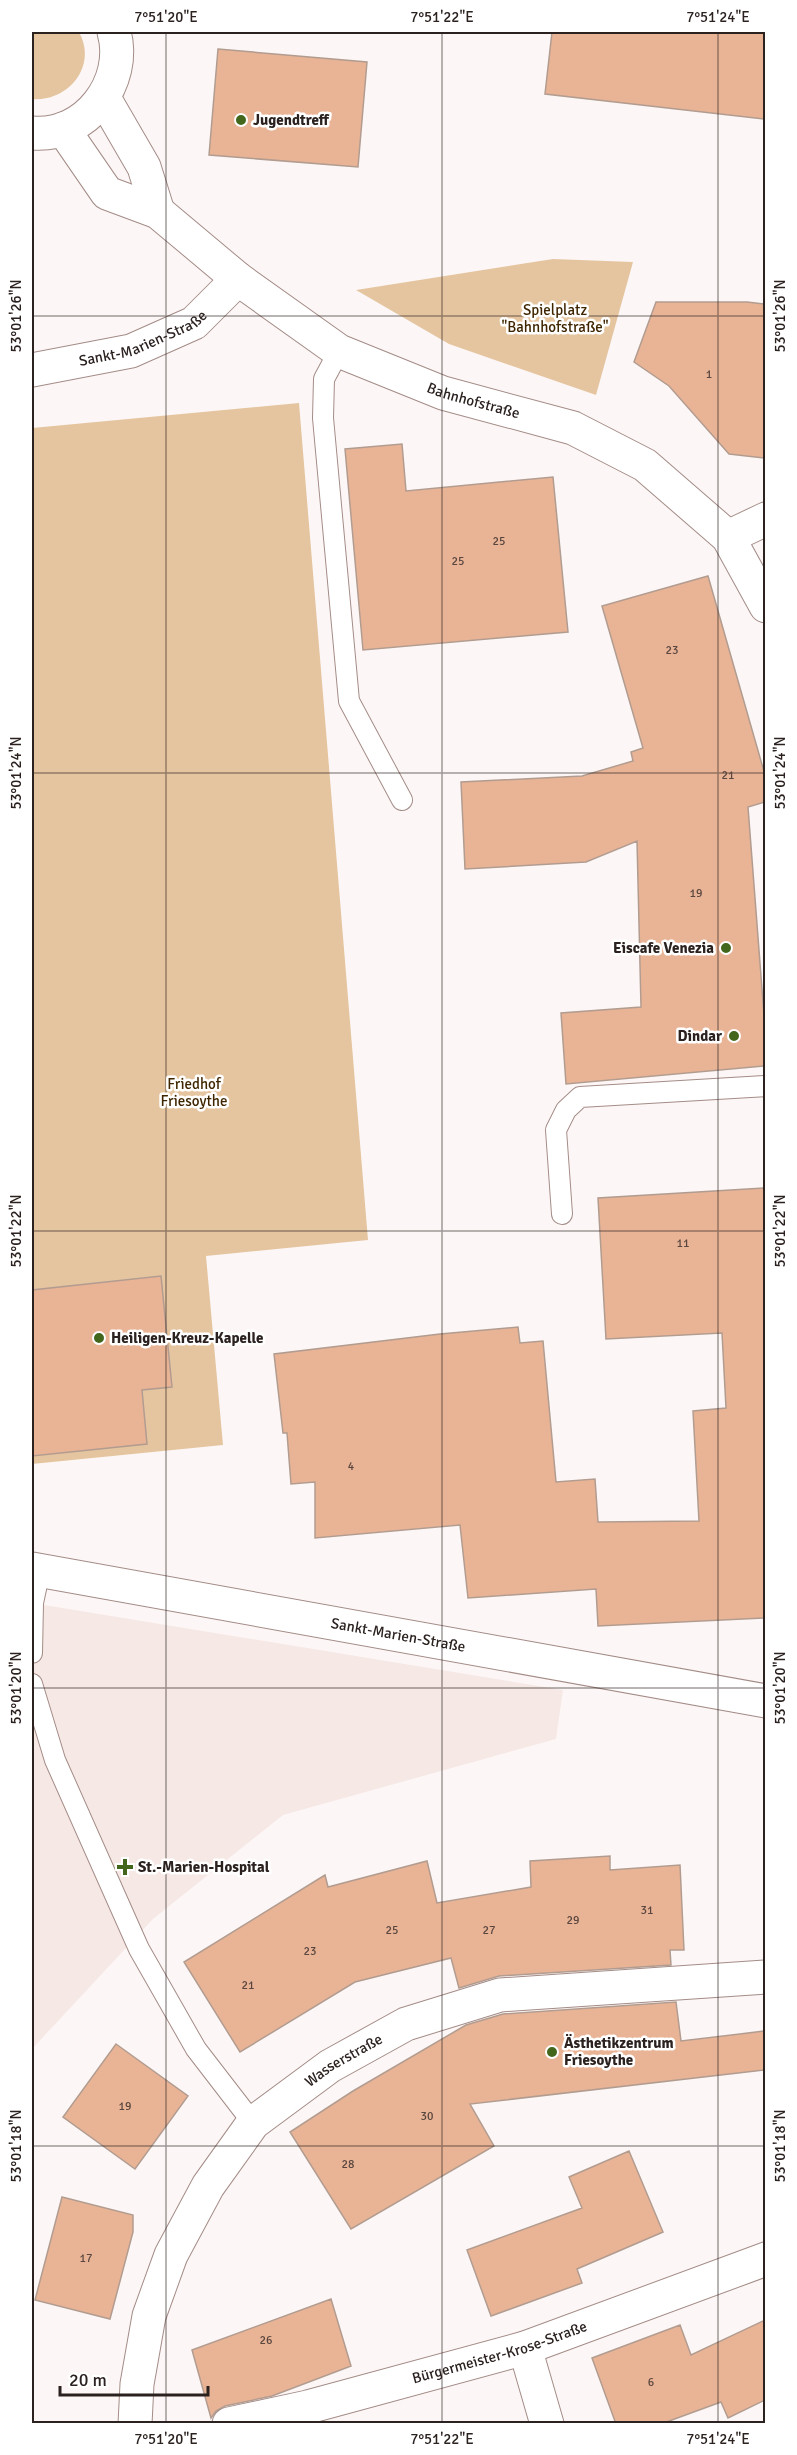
<svg xmlns="http://www.w3.org/2000/svg" width="797" height="2455" font-family="Signika,sans-serif">
  <style>
    .built { fill: #f6e8e5 }
    .green { fill: #e5c5a0 }
    .building { fill: #e9b496; stroke: #b29c90; stroke-width: 1.5 }
    .lines { fill: none; stroke-linecap: round; stroke-linejoin: round }
    .service-casing { stroke: #a48c87; stroke-width: 22 }
    .minor-casing { stroke: #a48c87; stroke-width: 35 }
    .tertiary-casing { stroke: #a48c87; stroke-width: 35 }
    .service { stroke: #fff; stroke-width: 20 }
    .minor { stroke: #fff; stroke-width: 33 }
    .tertiary { stroke: #fff; stroke-width: 33 }
    .ticks { fill: none; stroke: #2b2220; stroke-width: 1.5; stroke-opacity: 0.45 }
    .poi-dot { fill: #43661d; stroke: #fff; stroke-width: 2 }
    .labels { text-anchor: middle; dominant-baseline: central; stroke-width: 5; stroke-linejoin: round; paint-order: stroke }
    .number-label { font-size: 12px; fill: #5a463e }
    .poi-label { font-size: 15px; font-weight: bold; fill: #2b2220; stroke: #fff; text-anchor: start }
    .park-label { font-size: 15px; fill: #3e2500; stroke: #fff }
    .street-label { font-size: 15px; fill: #2b2220; stroke: #fff }
    .neatline { fill: none; stroke: #2b2220; stroke-width: 2 }
    .ticks-label { font-size: 15px; text-anchor: middle; fill: #2b2220 }
  </style>
  <rect width="100%" height="100%" fill="#fcf7f6"/>
  <path class="built" d="M 32,1603 L 563,1690 L 556,1739 L 283,1815 L 153,1919 L 32,2049 Z"/>
  <path class="green" d="M 32,32 L 79,32 C 98,66 68,102 32,99 Z
    M 553,259 L 633,262 L 596,395 L 449,344 L 356,290 Z
    M 299,403 L 368,1240 L 206,1256 L 223,1445 L 32,1464 L 32,428 Z"/>
  <path class="building" d="M 552,32 L 765,32 L 765,119 L 545,94 Z
    M 218,49 L 367,62 L 358,167 L 209,155 Z
    M 656,302 L 747,302 L 765,304 L 765,458 L 729,454 L 669,386 L 634,362 Z
    M 402,444 L 406,491 L 553,477 L 568,632 L 363,650 L 345,449 Z
    M 708,576 L 765,775 L 765,802 L 748,807 L 765,1028 L 765,1066 L 566,1084 L 561,1013 L 641,1007 L 637,841 L 586,862 L 465,869 L 461,782 L 582,776 L 633,761 L 631,752 L 643,748 L 602,606 Z
    M 765,1188 L 765,1618 L 598,1626 L 596,1589 L 468,1598 L 460,1525 L 315,1538 L 315,1482 L 291,1484 L 287,1433 L 283,1433 L 274,1354 L 440,1334 L 518,1327 L 520,1343 L 543,1341 L 556,1482 L 595,1479 L 598,1522 L 699,1521 L 693,1411 L 726,1408 L 722,1333 L 606,1339 L 598,1198 Z
    M 161,1276 L 172,1387 L 142,1390 L 147,1444 L 32,1456 L 32,1290 Z
    M 610,1856 L 610,1870 L 680,1865 L 684,1950 L 670,1950 L 671,1965 L 499,1976 L 459,1988 L 451,1958 L 355,1982 L 240,2052 L 184,1962 L 325,1875 L 328,1887 L 427,1861 L 437,1903 L 531,1887 L 530,1861 Z
    M 676,2002 L 681,2041 L 765,2031 L 765,2070 L 470,2104 L 494,2146 L 351,2229 L 290,2132 L 353,2091 L 466,2025 L 503,2014 Z
    M 116,2044 L 188,2096 L 135,2169 L 63,2117 Z
    M 629,2151 L 663,2232 L 577,2269 L 582,2283 L 491,2316 L 467,2250 L 582,2208 L 569,2177 Z
    M 62,2197 L 133,2215 L 133,2232 L 110,2319 L 35,2300 Z
    M 331,2299 L 351,2366 L 272,2396 L 225,2406 L 216,2411 L 211,2418 L 192,2350 Z
    M 765,2320 L 765,2400 L 728,2418 L 721,2402 L 661,2424 L 616,2424 L 592,2358 L 680,2325 L 691,2355 Z"/>
  <g class="lines">
    <defs>
      <path id="service" d="M 339,351 L 324,379 L 323,418 L 349,701 L 402,800
        M 562,1214 L 556,1130 L 566,1110 L 580,1097 L 766,1086
        M 32,1653 L 33,1603 L 40,1570
        M 32,1684 L 55,1760 L 139,1949 L 196,2049 L 253,2123"/>
      <g id="minor">
        <path id="s1" d="M 32,370 L 131,351 L 194,323 L 238,279"/>
        <path d="M 728,537 L 766,519"/>
        <path id="s2" d="M 32,1569 L 766,1701"/>
        <path d="M 525,2348 L 547,2424"/>
        <path id="s3" d="M 135,2424 L 137,2384 L 149,2316 L 171,2255 L 208,2186 L 253,2123 L 330,2066 L 406,2024 L 500,1995 L 766,1977"/>
        <path id="s4" d="M 229,2424 L 308,2407 L 525,2348 L 766,2259"/>
      </g>
      <g id="tertiary">
        <path d="M 104,98 L 144,167 L 158,212"/>
        <path id="s5" d="M 63,129 L 107,193 L 158,212 L 238,279 L 339,351 L 443,393 L 573,428 L 645,465 L 728,537 L 766,606"/>
        <path d="M 32,133 C 86,138 128,82 114,32"/>
      </g>
    </defs>
    <use href="#service" class="service-casing"/>
    <use href="#minor" class="minor-casing"/>
    <use href="#tertiary" class="tertiary-casing"/>
    <use href="#service" class="service"/>
    <use href="#minor" class="minor"/>
    <use href="#tertiary" class="tertiary"/>
  </g>
  <path class="ticks" d="M 166,32 L 166,2424M 442,32 L 442,2424M 718,32 L 718,2424M 32,316 L 766,316M 32,773 L 766,773M 32,1231 L 766,1231M 32,1688 L 766,1688M 32,2146 L 766,2146"/>
  <g class="poi-dot">
    <circle cx="241" cy="120" r="6"/>
    <circle cx="726" cy="948" r="6"/>
    <circle cx="734" cy="1036" r="6"/>
    <circle cx="99" cy="1338" r="6"/>
    <path d="M122 1858h6v6h6v6h-6v6h-6v-6h-6v-6h6z"/>
    <circle cx="552" cy="2052" r="6"/>
  </g>
  <g class="labels">
    <g class="number-label">
      <text x="709" y="374">1</text>
      <text x="499" y="541">25</text>
      <text x="458" y="561">25</text>
      <text x="672" y="650">23</text>
      <text x="728" y="775">21</text>
      <text x="696" y="893">19</text>
      <text x="683" y="1243">11</text>
      <text x="351" y="1466">4</text>
      <text x="647" y="1910">31</text>
      <text x="573" y="1920">29</text>
      <text x="392" y="1930">25</text>
      <text x="489" y="1930">27</text>
      <text x="310" y="1951">23</text>
      <text x="248" y="1985">21</text>
      <text x="125" y="2106">19</text>
      <text x="427" y="2116">30</text>
      <text x="348" y="2164">28</text>
      <text x="86" y="2258">17</text>
      <text x="266" y="2340">26</text>
      <text x="651" y="2382">6</text>
    </g>
    <g class="poi-label">
      <text x="253" y="120">Jugendtreff</text>
      <text x="714" y="948" text-anchor="end">Eiscafe Venezia</text>
      <text x="722" y="1036" text-anchor="end">Dindar</text>
      <text x="111" y="1338">Heiligen-Kreuz-Kapelle</text>
      <text x="138" y="1867">St.-Marien-Hospital</text>
      <text x="564" y="2043">Ästhetikzentrum<tspan x="564" dy="17">Friesoythe</tspan></text>
    </g>
    <g class="park-label">
      <text x="555" y="310">Spielplatz<tspan x="555" dy="17">"Bahnhofstraße"</tspan></text>
      <text x="194" y="1084">Friedhof<tspan x="194" dy="17">Friesoythe</tspan></text>
    </g>
    <g class="street-label">
      <text stroke="none"><textPath href="#s1" startOffset="116">Sankt-Marien-Straße</textPath></text>
      <text stroke="none"><textPath href="#s5" startOffset="504">Bahnhofstraße</textPath></text>
      <text stroke="none"><textPath href="#s2" startOffset="372">Sankt-Marien-Straße</textPath></text>
      <text stroke="none"><textPath href="#s3" startOffset="440">Wasserstraße</textPath></text>
      <text stroke="none"><textPath href="#s4" startOffset="280">Bürgermeister-Krose-Straße</textPath></text>
    </g>
  </g>
  <rect width="797" height="2455" fill="none" stroke="#ffffff" stroke-width="66"/>
  <path d="M60 2386v9h148v-9" fill="none" stroke="#2b2220" stroke-width="3"/>
  <text x="69" y="2386" font-size="18" fill="#2b2220" stroke="#ffffff" stroke-width="4.5" paint-order="stroke">20 m</text>
  <rect x="33" y="33" width="731" height="2389" class="neatline"/>
  <g class="ticks-label">
    <text x="166" y="22">7°51'20"E</text>
    <text x="442" y="22">7°51'22"E</text>
    <text x="718" y="22">7°51'24"E</text>
    <text transform="translate(16 316) rotate(-90)" y="5">53°01'26"N</text>
    <text transform="translate(780 316) rotate(-90)" y="5">53°01'26"N</text>
    <text transform="translate(16 773) rotate(-90)" y="5">53°01'24"N</text>
    <text transform="translate(780 773) rotate(-90)" y="5">53°01'24"N</text>
    <text transform="translate(16 1231) rotate(-90)" y="5">53°01'22"N</text>
    <text transform="translate(780 1231) rotate(-90)" y="5">53°01'22"N</text>
    <text transform="translate(16 1688) rotate(-90)" y="5">53°01'20"N</text>
    <text transform="translate(780 1688) rotate(-90)" y="5">53°01'20"N</text>
    <text transform="translate(16 2146) rotate(-90)" y="5">53°01'18"N</text>
    <text transform="translate(780 2146) rotate(-90)" y="5">53°01'18"N</text>
    <text x="166" y="2444">7°51'20"E</text>
    <text x="442" y="2444">7°51'22"E</text>
    <text x="718" y="2444">7°51'24"E</text>
  </g>
</svg>
